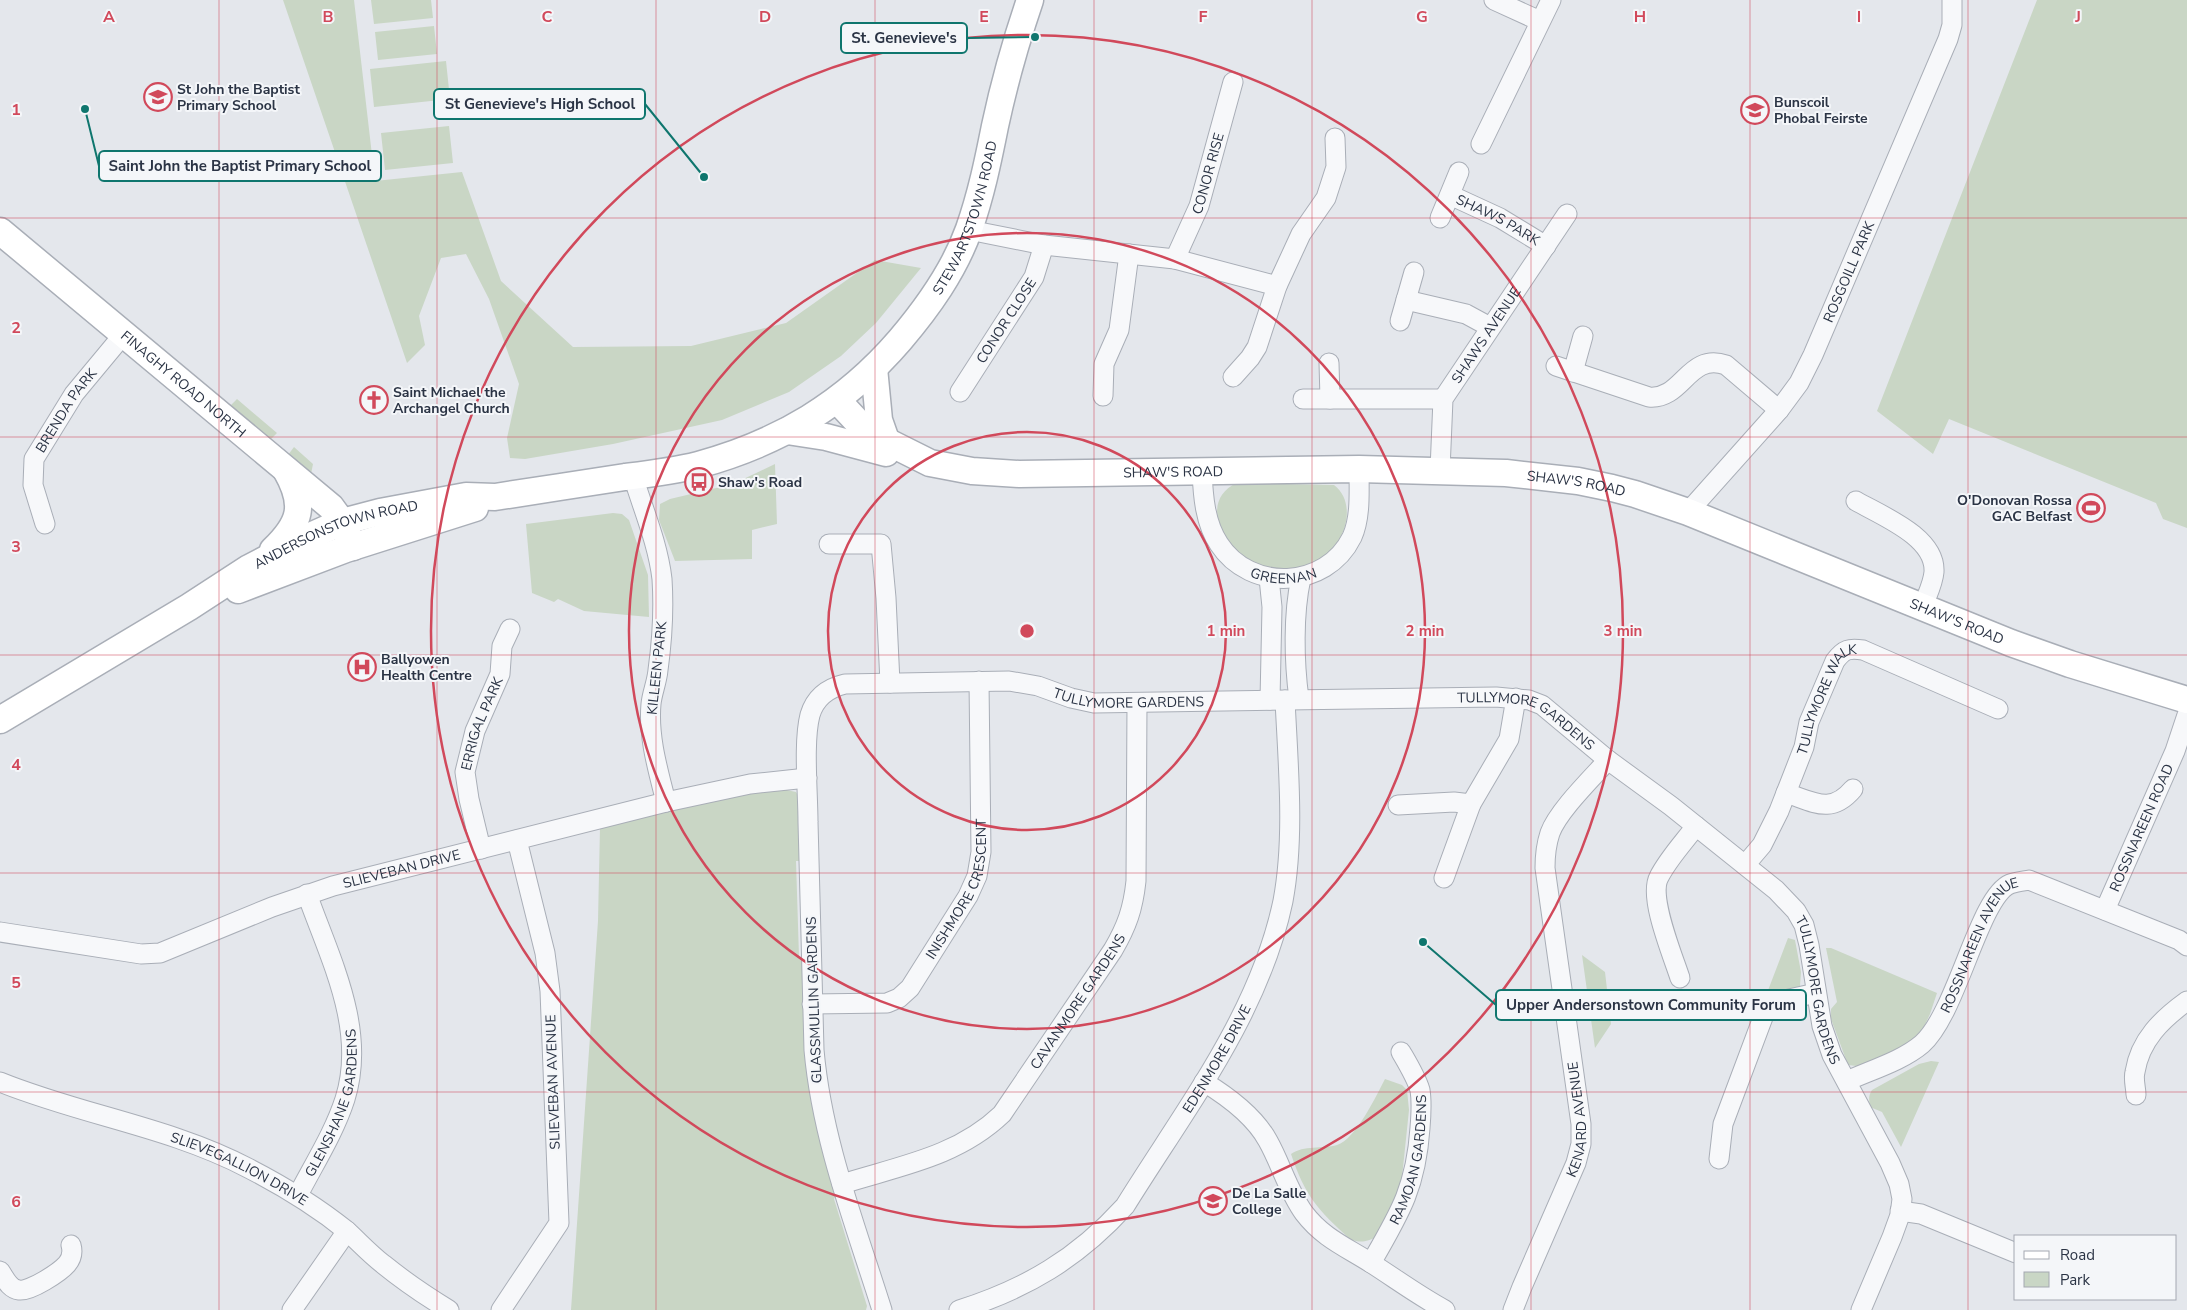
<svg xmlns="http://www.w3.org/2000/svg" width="2187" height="1310" font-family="'Nunito Sans',sans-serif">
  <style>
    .green { fill: #c9d6c5 }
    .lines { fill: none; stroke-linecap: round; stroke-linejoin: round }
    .street-casing { stroke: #a9aeb7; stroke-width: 21 }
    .secondary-casing { stroke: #a9aeb7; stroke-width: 29 }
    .street { stroke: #f7f8fa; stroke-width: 19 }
    .secondary { stroke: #fff; stroke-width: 26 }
    .grid { fill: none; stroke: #d1495b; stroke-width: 1; stroke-opacity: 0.55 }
    .ring { fill: none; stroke: #d1495b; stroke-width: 2.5 }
    .labels { text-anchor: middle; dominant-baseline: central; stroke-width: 4; stroke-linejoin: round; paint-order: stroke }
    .poi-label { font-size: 14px; font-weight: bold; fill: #2b3445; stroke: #f4f6f9; text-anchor: start }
    .street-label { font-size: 14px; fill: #2b3445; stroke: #f4f6f9 }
    .grid-label { font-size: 16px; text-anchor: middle; font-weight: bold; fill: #d1495b; stroke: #f4f6f9; stroke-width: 4; stroke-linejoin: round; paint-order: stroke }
    .centre { fill: #d1495b; stroke: #f4f6f9; stroke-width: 2.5 }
    .ring-label { font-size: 15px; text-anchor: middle; font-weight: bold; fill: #d1495b; stroke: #f4f6f9; stroke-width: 4; stroke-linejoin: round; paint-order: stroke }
    .leader { fill: none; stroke: #0f766e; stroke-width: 2 }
    .callout-dot { fill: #0f766e; stroke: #f4f6f9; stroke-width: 2 }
    .callout { fill: #f4f6f9; stroke: #0f766e; stroke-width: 2 }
    .callout-label { font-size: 15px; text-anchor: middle; font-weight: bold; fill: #2b3445 }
  </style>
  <rect width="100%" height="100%" fill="#e4e7ec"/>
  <path class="green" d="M 283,0 L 354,0 L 375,181 L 462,172 L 501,281 L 573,347 L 691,346 L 786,323 L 875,260 L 921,268 L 876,323 L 841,356 L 789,392 L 722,420 L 613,444 L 525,459 L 510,458 L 507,438 L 519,384 L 489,299 L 466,254 L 441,258 L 419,316 L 425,345 L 407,363 Z
    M 371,0 L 431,0 L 433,18 L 374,24 Z
    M 2037,0 L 2187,0 L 2187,528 L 2163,519 L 2156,503 L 1949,419 L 1933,454 L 1877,411 Z
    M 434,26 L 437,54 L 378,60 L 375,32 Z
    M 446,61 L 450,99 L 374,107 L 370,69 Z
    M 449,126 L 453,163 L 385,170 L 381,133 Z
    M 237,399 L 277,433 L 270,440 L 234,411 L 231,405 Z
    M 294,447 L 313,464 L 311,474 L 288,455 Z
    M 775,464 L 777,524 L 752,530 L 752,559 L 675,561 L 659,520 L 660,504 L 670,499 L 733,484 Z
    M 1237,483 L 1334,485 C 1347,495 1349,511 1345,526 C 1342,539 1331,552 1320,559 C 1251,602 1182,507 1237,483 Z
    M 613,513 L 622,514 L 629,520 L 648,575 L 649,617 L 584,611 L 558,599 L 554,602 L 532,593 L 526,524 Z
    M 777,788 L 796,792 L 800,799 L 803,861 L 796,861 L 799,957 L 806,959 L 837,1193 L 834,1199 L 867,1306 L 866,1310 L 571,1310 L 598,921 L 600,827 L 729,795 Z
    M 1788,938 L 1795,940 L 1801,972 L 1800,986 L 1772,994 L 1767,993 Z
    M 1826,948 L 1831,948 L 1937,993 L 1930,1014 L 1923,1029 L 1915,1039 L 1865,1067 L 1848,1065 L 1831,1019 L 1831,1009 L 1837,1002 Z
    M 1582,955 L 1605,972 L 1611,1024 L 1595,1048 Z
    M 1931,1061 L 1939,1062 L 1901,1147 L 1882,1112 L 1870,1107 C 1869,1101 1868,1096 1872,1090 L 1919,1064 Z
    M 1385,1079 L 1402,1085 L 1407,1090 L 1409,1110 L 1401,1187 L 1378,1237 C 1366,1241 1362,1244 1350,1239 C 1318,1210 1305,1196 1291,1154 C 1304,1145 1322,1149 1337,1145 C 1356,1139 1376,1096 1385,1079 Z"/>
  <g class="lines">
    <defs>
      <g id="street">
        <path d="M 1494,0 L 1540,21"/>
        <path d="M 1481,144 L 1551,0"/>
        <path id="s1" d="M 1450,195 L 1500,218 L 1546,246"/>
        <path d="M 1440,218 L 1459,172"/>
        <path d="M 969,230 L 1044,245 L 1175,259 L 1277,286"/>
        <path id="s2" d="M 1175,259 L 1199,206 L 1233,82"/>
        <path d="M 1406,300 L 1466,314 L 1490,327"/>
        <path d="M 1400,321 L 1414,272"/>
        <path d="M 1329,363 L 1330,399"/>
        <path d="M 1556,366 L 1649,397 C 1683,400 1688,352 1726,365 L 1779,410"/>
        <path d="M 1573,372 L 1583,336"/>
        <path d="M 1233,377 L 1250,358 L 1257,347 L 1277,286 L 1301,234 L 1326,198 L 1336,167 L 1335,138"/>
        <path id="s3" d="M 960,392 L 1034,277 L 1044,245"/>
        <path d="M 1103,396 L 1104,364 L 1119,330 L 1129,254"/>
        <path d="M 1303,399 L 1443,399"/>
        <path id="s4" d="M 1440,470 L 1443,399 L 1567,214"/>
        <path id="s5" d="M 1202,471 C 1203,496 1205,523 1219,544 C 1250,592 1326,590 1352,537 C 1361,517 1359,491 1359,469"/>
        <path d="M 633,476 C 643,509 658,544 662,579 C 664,609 662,641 658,670 C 657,682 652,693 651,704 C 648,737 658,770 666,802"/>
        <path d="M 1856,501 C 1882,516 1936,537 1934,572 C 1933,584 1927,595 1923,606"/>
        <path id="s6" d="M 1688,512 L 1779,410 L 1799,383 L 1813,355 L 1948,39 L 1952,25 L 1952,0"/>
        <path id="s7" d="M 45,524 L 33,485 L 34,459 L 74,394 L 123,335"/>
        <path d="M 829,544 L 881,544 L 886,598 L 890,683"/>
        <path d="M 1269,578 L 1272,607 L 1270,700"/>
        <path d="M 1299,699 C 1294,662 1293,614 1301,578"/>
        <path d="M 1786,793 C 1814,802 1831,815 1853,789"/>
        <path d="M 1398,805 L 1454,802 L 1471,804"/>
        <path id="s8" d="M 481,849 L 469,799 L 465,772 L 475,731 L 500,674 L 502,646 L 510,629"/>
        <path id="s9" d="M 1745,865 L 1762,845 L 1779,811 L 1804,747 L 1809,722 L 1835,661 C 1844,649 1849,648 1863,650 L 1998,709"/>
        <path d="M 1444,878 L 1471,804 L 1509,739 L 1516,698"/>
        <path id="s10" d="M 2105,910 L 2175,751 L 2187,715"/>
        <path id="s11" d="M 0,932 L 141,954 L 160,953 L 272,907 L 333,886 L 666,802 L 750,784 L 807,778"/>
        <path d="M 1680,978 C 1673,956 1648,897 1659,877 C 1668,859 1684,842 1696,826"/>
        <path id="s12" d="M 812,1004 L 887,1003 L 899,998 L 910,988 L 968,896 L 977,876 L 981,852 L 979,681"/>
        <path id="s13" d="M 1847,1081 C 1871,1070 1902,1061 1922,1044 C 1957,1013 1979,897 2010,884 C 2015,882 2023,881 2029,880 L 2179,940 L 2187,946"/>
        <path id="s14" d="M 0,1082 C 81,1115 170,1127 248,1168 C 283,1186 316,1206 347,1231 C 359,1242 370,1254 383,1264 C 404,1281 426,1296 449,1310"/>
        <path d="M 1204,1082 C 1227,1096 1255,1117 1268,1141 C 1281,1164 1288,1191 1304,1213 C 1323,1238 1346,1247 1371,1263 C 1396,1279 1419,1296 1445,1310"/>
        <path d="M 2136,1095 C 2136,1088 2133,1079 2135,1072 C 2140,1040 2162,1019 2187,1001"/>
        <path d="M 1719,1159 L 1723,1124 L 1765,1012 L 1776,1002 L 1816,993"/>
        <path id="s15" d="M 842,1184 C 899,1166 957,1157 1002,1114 L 1113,950 C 1127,926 1133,909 1136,881 L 1137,703"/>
        <path id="s16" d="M 298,1195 C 314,1164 334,1133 345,1099 C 367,1029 330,959 307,894"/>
        <path d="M 1900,1211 L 1921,1214 L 2016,1253"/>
        <path id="s17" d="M 1371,1263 C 1400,1213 1416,1187 1420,1128 C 1421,1116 1422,1102 1420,1090 C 1416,1077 1408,1064 1401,1052"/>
        <path d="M 0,1271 C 5,1278 9,1289 19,1290 C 30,1292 60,1272 67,1264 C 72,1258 73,1252 71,1245"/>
        <path d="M 292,1310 L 347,1231"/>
        <path d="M 501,1310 L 559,1223 L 550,991 L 545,953 L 517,840"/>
        <path id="s18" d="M 882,1310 C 855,1224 822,1140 814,1050 C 812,974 810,898 808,822 C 808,793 803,742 810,715 C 815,698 828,688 845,684 L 1009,681 L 1038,686 L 1071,698 L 1094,703 L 1496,697 L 1529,700 L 1542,705 L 1608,760 L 1671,806 L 1776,890 L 1796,911 L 1804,925 L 1809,945 L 1822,1026 L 1832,1055 L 1890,1163 L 1899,1184 L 1902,1199 L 1900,1215 L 1892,1237 L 1861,1310"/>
        <path id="s19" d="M 959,1310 C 1026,1289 1078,1258 1125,1206 C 1185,1109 1259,1015 1283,901 C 1295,837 1288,764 1285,700"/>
        <path id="s20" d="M 1513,1310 L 1522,1287 L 1576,1163 L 1581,1144 L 1581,1124 L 1545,868 C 1545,856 1546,845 1550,833 C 1558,811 1592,778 1608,760"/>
      </g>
      <g id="secondary">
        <path id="s21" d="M 0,231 L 331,507 L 342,522 L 353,547"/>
        <path d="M 874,368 L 879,420 L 886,440"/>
        <path id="s22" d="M 837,400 L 866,431 L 930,463 L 972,471 L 1019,474 L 1359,469 L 1506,473 L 1578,481 L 1612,488 L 1635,494 L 1688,512 L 2011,643 L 2070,664 L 2187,700"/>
        <path d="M 787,431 L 826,437 L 886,453"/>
        <path d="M 273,550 C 301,523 306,505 286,470"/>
        <path d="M 238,590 L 346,549 L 475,508"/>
        <path id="s23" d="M 0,720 L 189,607 L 249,568 L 306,538 L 342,522 L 380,512 L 466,496 L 495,497 C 538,490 582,484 625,477 C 649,474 674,471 698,465 C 779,443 845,404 900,340 C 928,307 954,271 969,229 C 981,195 988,161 995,126 C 1004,84 1016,41 1030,0"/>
      </g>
    </defs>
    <use href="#street" class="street-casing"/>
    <use href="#secondary" class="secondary-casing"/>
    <use href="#street" class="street"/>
    <use href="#secondary" class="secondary"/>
  </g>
  <path class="grid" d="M 219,0 L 219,1310M 437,0 L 437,1310M 656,0 L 656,1310M 875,0 L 875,1310M 1094,0 L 1094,1310M 1312,0 L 1312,1310M 1531,0 L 1531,1310M 1750,0 L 1750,1310M 1968,0 L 1968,1310M 0,218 L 2187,218M 0,437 L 2187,437M 0,655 L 2187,655M 0,873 L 2187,873M 0,1092 L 2187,1092"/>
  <g class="ring">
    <circle cx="1027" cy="631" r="199"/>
    <circle cx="1027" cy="631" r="398"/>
    <circle cx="1027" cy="631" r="596"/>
  </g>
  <defs>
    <symbol id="school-ring" viewBox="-11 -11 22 22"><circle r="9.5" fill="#f4f6f9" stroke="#d1495b" stroke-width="1.5"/><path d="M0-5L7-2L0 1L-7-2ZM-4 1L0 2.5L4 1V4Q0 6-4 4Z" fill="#d1495b"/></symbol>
    <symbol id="church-ring" viewBox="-11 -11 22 22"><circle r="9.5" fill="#f4f6f9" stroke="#d1495b" stroke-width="1.5"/><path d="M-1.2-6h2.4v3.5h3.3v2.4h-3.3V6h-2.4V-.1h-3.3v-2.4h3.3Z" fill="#d1495b"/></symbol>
    <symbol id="bus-ring" viewBox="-11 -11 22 22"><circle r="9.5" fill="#f4f6f9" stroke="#d1495b" stroke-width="1.5"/><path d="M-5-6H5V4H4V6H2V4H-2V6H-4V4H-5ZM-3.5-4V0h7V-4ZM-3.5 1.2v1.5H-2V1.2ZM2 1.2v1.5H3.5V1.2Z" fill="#d1495b"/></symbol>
    <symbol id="stadium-ring" viewBox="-11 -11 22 22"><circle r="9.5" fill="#f4f6f9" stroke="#d1495b" stroke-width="1.5"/><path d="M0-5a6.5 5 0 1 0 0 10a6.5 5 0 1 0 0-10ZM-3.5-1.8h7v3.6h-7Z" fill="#d1495b"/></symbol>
    <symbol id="hospital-ring" viewBox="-11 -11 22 22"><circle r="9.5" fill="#f4f6f9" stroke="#d1495b" stroke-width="1.5"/><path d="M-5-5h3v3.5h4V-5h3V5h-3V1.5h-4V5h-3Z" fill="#d1495b"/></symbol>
  </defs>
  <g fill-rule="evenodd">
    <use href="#school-ring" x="142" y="81" width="32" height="32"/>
    <use href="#school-ring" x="1739" y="94" width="32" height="32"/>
    <use href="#church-ring" x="358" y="384" width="32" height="32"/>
    <use href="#bus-ring" x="683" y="466" width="32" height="32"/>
    <use href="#stadium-ring" x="2075" y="492" width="32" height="32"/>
    <use href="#hospital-ring" x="346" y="651" width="32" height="32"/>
    <use href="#school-ring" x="1197" y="1185" width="32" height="32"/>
  </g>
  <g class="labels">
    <g class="poi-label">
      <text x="177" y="89">St John the Baptist<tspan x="177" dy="16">Primary School</tspan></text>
      <text x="1774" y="102">Bunscoil<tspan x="1774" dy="16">Phobal Feirste</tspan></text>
      <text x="393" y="392">Saint Michael the<tspan x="393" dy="16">Archangel Church</tspan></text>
      <text x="718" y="482">Shaw's Road</text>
      <text x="2072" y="500" text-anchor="end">O'Donovan Rossa<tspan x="2072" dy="16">GAC Belfast</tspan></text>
      <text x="381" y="659">Ballyowen<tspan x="381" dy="16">Health Centre</tspan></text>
      <text x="1232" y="1193">De La Salle<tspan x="1232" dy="16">College</tspan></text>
    </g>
    <g class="street-label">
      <text stroke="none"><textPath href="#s2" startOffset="92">CONOR RISE</textPath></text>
      <text stroke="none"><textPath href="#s23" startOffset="1139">STEWARTSTOWN ROAD</textPath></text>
      <text stroke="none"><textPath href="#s1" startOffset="54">SHAWS PARK</textPath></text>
      <text stroke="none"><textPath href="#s6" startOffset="292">ROSGOILL PARK</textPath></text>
      <text stroke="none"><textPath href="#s3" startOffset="85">CONOR CLOSE</textPath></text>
      <text stroke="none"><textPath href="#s4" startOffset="148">SHAWS AVENUE</textPath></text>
      <text stroke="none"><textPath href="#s21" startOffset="239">FINAGHY ROAD NORTH</textPath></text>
      <text stroke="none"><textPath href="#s7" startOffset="125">BRENDA PARK</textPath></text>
      <text stroke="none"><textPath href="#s22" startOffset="358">SHAW'S ROAD</textPath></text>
      <text stroke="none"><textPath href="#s22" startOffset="762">SHAW'S ROAD</textPath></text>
      <text stroke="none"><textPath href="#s23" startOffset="386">ANDERSONSTOWN ROAD</textPath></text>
      <text stroke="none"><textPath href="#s5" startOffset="152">GREENAN</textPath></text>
      <text stroke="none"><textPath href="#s22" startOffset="1168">SHAW'S ROAD</textPath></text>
      <text transform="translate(657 668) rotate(-84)">KILLEEN PARK</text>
      <text stroke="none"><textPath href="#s18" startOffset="940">TULLYMORE GARDENS</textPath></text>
      <text stroke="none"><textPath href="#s9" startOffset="188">TULLYMORE WALK</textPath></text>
      <text stroke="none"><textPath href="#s8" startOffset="130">ERRIGAL PARK</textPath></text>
      <text stroke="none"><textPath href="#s18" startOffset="1345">TULLYMORE GARDENS</textPath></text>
      <text stroke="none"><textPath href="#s10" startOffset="90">ROSSNAREEN ROAD</textPath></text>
      <text stroke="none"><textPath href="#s11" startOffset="418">SLIEVEBAN DRIVE</textPath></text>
      <text stroke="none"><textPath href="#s12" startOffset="215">INISHMORE CRESCENT</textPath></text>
      <text stroke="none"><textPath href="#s13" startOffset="200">ROSSNAREEN AVENUE</textPath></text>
      <text stroke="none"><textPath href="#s18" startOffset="1765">TULLYMORE GARDENS</textPath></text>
      <text transform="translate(814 1000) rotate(-92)">GLASSMULLIN GARDENS</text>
      <text stroke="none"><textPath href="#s15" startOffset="312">CAVANMORE GARDENS</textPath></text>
      <text stroke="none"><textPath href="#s19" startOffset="372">EDENMORE DRIVE</textPath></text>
      <text transform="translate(553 1082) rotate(-92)">SLIEVEBAN AVENUE</text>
      <text stroke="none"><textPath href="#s16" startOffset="100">GLENSHANE GARDENS</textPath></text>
      <text stroke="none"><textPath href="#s20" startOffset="204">KENARD AVENUE</textPath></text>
      <text stroke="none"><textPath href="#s17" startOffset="112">RAMOAN GARDENS</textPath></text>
      <text stroke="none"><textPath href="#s14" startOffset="255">SLIEVEGALLION DRIVE</textPath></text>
    </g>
  </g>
  <g class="grid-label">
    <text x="109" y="22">A</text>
    <text x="328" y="22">B</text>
    <text x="547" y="22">C</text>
    <text x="765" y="22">D</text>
    <text x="984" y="22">E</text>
    <text x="1203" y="22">F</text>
    <text x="1422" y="22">G</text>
    <text x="1640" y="22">H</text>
    <text x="1859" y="22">I</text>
    <text x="2078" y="22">J</text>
    <text x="16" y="115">1</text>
    <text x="16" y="333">2</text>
    <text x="16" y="552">3</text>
    <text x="16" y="770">4</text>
    <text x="16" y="988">5</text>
    <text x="16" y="1207">6</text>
  </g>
  <circle cx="1027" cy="631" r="8" class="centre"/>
  <g class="ring-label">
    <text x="1226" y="636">1 min</text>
    <text x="1425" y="636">2 min</text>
    <text x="1623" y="636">3 min</text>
  </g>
  <path class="leader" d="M1035 37L967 38M704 177L645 104M85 109L99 166M1423 942L1496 1005"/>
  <g class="callout-dot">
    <circle cx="1035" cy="37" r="5"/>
    <circle cx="704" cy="177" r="5"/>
    <circle cx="85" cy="109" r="5"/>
    <circle cx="1423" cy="942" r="5"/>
  </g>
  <g class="callout">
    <rect x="841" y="23" width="126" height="30" rx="5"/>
    <rect x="434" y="89" width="211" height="30" rx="5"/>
    <rect x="99" y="151" width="282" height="30" rx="5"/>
    <rect x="1496" y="990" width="310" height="30" rx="5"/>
  </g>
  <g class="callout-label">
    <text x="904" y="43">St. Genevieve's</text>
    <text x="540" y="109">St Genevieve's High School</text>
    <text x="240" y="171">Saint John the Baptist Primary School</text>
    <text x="1651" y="1010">Upper Andersonstown Community Forum</text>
  </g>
  <rect x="2014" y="1235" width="162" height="65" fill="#f4f6f9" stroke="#a4a8b1"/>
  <rect x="2024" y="1251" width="25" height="8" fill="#ffffff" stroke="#a4a8b1"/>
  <text x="2060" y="1260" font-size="15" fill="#2b3445">Road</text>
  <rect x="2024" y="1272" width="25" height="15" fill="#c9d6c5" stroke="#a4a8b1"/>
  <text x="2060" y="1285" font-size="15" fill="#2b3445">Park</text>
</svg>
